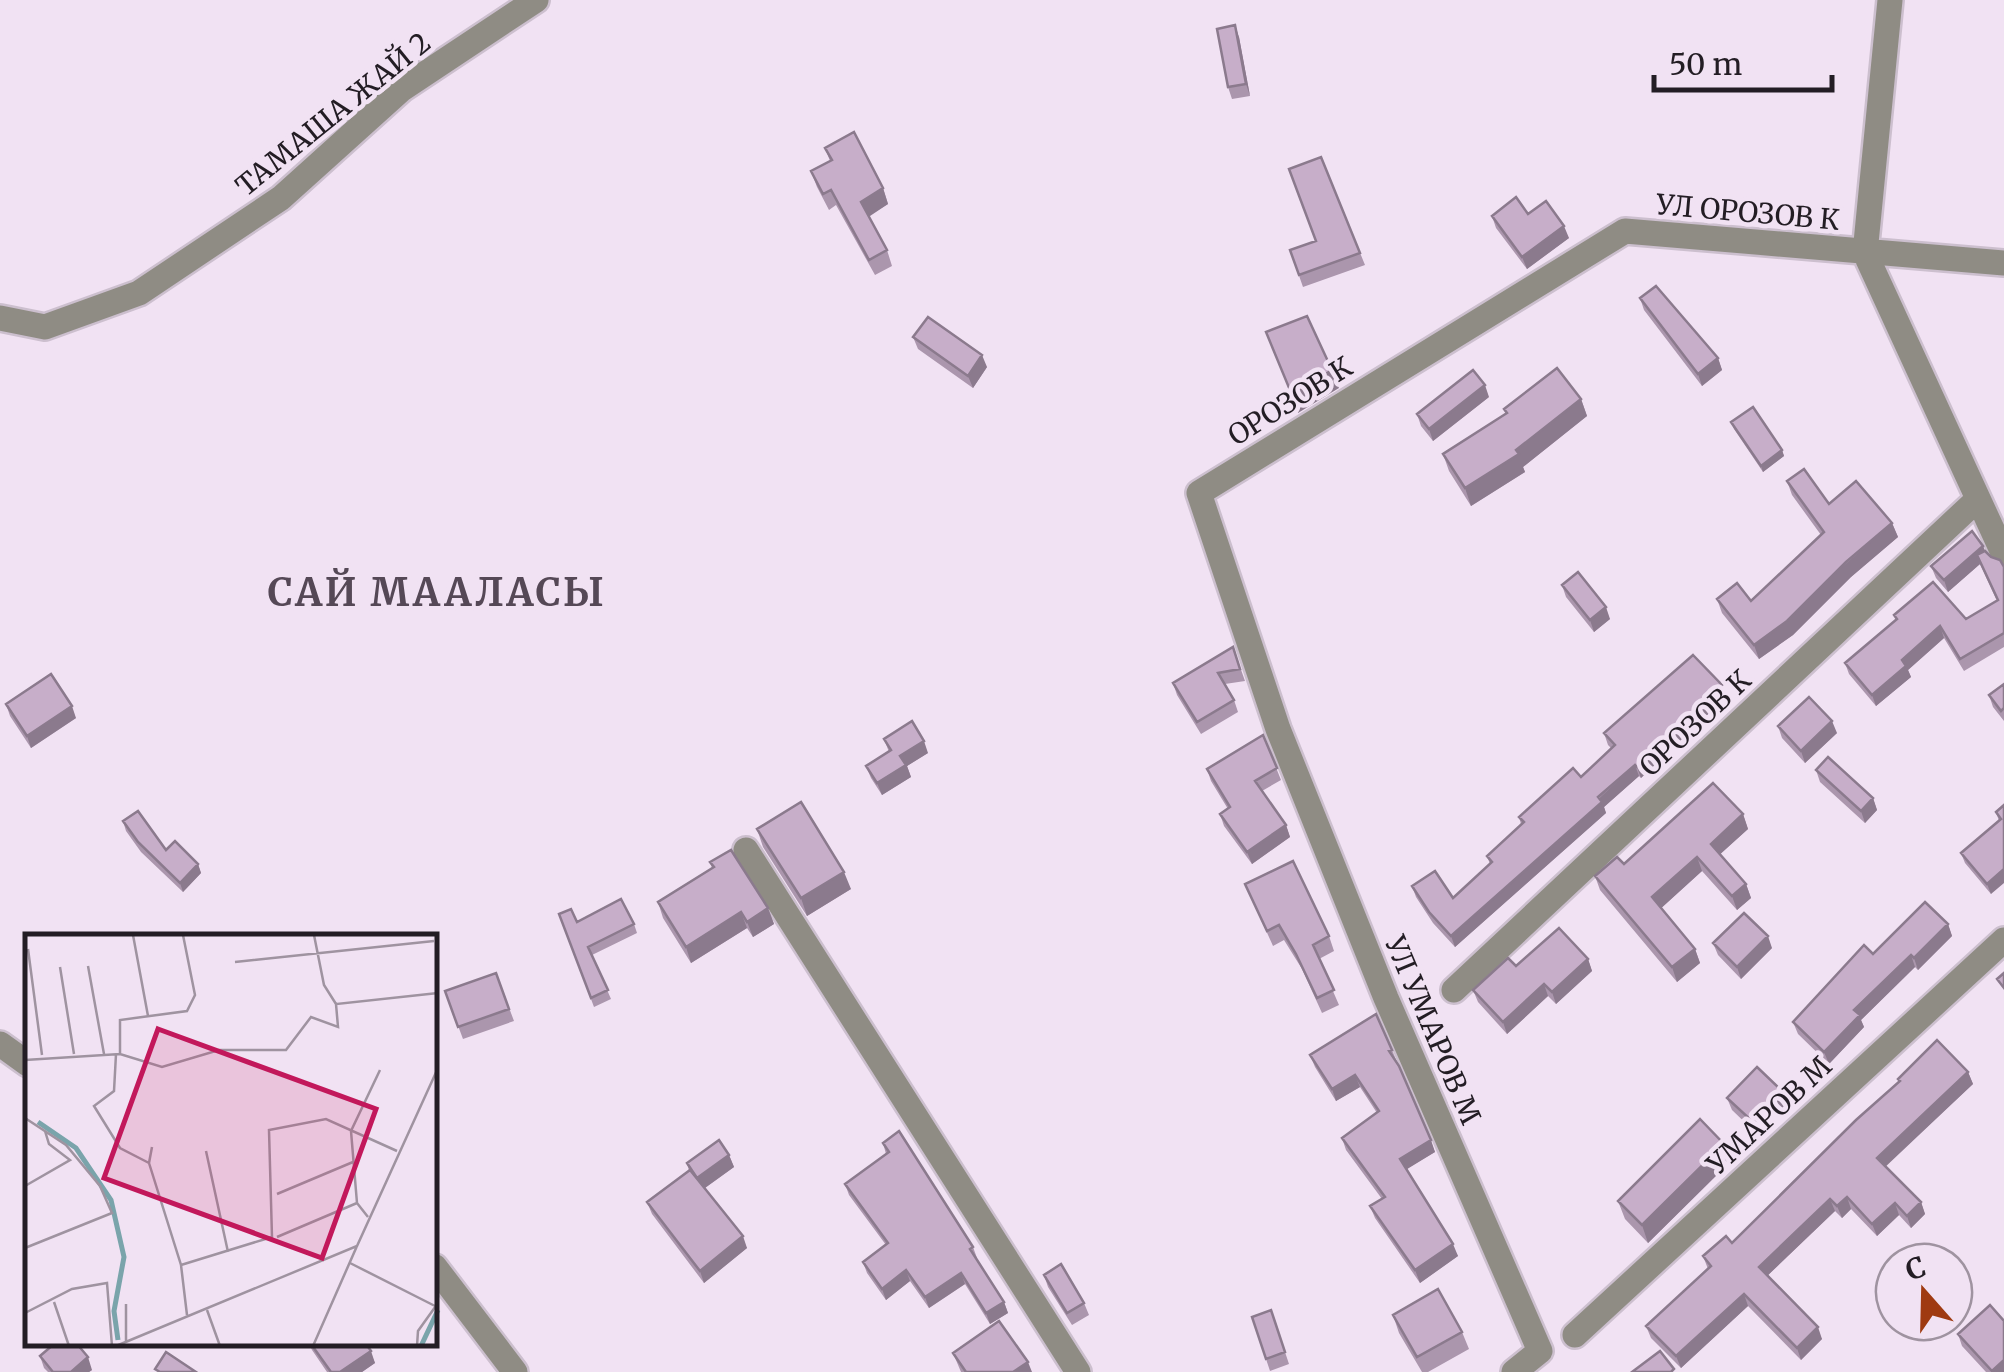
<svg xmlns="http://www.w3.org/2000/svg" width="2004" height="1372" font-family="Merriweather,serif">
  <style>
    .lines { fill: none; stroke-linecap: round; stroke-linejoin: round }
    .minor-casing { stroke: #ccbfce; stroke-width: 30 }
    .minor { stroke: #8f8c84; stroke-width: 25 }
    .wall { fill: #ab96ad }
    .shaded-wall { fill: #8b7a8d }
    .building { fill: #c7aec9; stroke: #8b7a8d; stroke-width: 2.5 }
    .labels { text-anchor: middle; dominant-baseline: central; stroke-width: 9; stroke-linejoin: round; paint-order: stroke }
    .street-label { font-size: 28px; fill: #231d24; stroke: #f1e2f3 }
    .district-label { font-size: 38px; font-weight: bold; letter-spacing: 2.5px; fill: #554856; stroke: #f1e2f3 }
    .inset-river { fill: none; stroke: #7aa4ab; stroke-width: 5 }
    .inset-road { fill: none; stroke: #9f93a0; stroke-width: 2.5 }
    .view { fill: #c2185b; fill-opacity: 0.15; stroke: #c2185b; stroke-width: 5 }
    .inset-edge { fill: none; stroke: #231d24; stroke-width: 5 }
  </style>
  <rect width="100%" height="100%" fill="#f1e2f3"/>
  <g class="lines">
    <defs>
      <path id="minor" d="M 1890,0 L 1865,253 L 2004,555
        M 0,318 L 45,327 L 139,293 L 281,198 L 402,89 L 536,0
        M 746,850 L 1078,1372
        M 1454,990 L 1978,499
        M 0,1044 L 28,1064
        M 435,1267 L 515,1372
        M 1575,1335 L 2004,940
        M 1514,1372 L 1540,1351 L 1386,998 L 1278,729 L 1199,493 L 1625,231 L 2004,263"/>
    </defs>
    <use href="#minor" class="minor-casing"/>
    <use href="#minor" class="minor"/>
  </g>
  <path class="wall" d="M 1239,37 L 1250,96 L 1232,99 L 1228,87 Z
    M 825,148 L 883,188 L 888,204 L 868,216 L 887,250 L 892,266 L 875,275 L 836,205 L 829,210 L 817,187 L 811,171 L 830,161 Z
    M 1321,157 L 1365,265 L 1303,287 L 1290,250 L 1316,241 Z
    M 1528,214 L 1569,238 L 1527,269 L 1496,228 L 1492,216 Z
    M 1640,298 L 1718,358 L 1722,370 L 1702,386 L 1644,310 Z
    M 913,337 L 987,367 L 973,388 L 918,349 Z
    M 1489,397 L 1433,441 L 1421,426 L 1417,414 Z
    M 1581,399 L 1587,416 L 1523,467 L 1525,472 L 1471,506 L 1449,471 L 1443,454 L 1506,414 L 1504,409 Z
    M 1731,422 L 1782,450 L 1784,456 L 1763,472 L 1734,429 Z
    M 1787,481 L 1829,504 L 1892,523 L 1898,537 L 1851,577 L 1793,635 L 1759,659 L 1722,613 L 1717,599 L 1751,601 L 1821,535 L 1792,495 Z
    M 1983,546 L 1985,551 L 2004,567 L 2004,647 L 1964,671 L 1944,638 L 1908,670 L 1911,677 L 1876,706 L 1849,674 L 1845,663 L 1896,621 L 1894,615 L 1966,619 L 1997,601 L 1980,564 L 1948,592 L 1936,578 L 1931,566 Z
    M 1562,585 L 1610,619 L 1594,632 L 1566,597 Z
    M 1233,647 L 1245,681 L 1225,684 L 1234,700 L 1238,712 L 1201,734 L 1177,695 L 1173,683 Z
    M 2004,684 L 2004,721 L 1993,707 L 1989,695 Z
    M 1726,697 L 1641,778 L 1639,776 L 1604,807 L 1606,813 L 1455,947 L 1433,923 L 1416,897 L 1412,886 L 1453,898 L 1490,864 L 1487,856 L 1521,824 L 1519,817 L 1581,777 L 1612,749 L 1608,745 L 1604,733 Z
    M 6,704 L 76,718 L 31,748 L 10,716 Z
    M 1778,726 L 1837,733 L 1805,763 L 1782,738 Z
    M 1263,735 L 1281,780 L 1262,791 L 1286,825 L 1290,837 L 1252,864 L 1224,826 L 1220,814 L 1228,809 L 1211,781 L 1207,769 Z
    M 884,739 L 928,753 L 907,766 L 911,777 L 882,795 L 871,778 L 866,766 L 889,752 Z
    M 1816,770 L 1873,798 L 1877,810 L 1865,823 L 1820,782 Z
    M 2004,805 L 1991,894 L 1965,863 L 1961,853 L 1999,821 L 1996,812 Z
    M 1743,814 L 1748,829 L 1720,854 L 1746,884 L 1751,898 L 1737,910 L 1702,871 L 1661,908 L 1695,949 L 1700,963 L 1677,982 L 1600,890 L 1595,876 Z
    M 123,821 L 166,850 L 198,864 L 201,873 L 183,892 L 141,852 L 126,831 Z
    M 757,829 L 851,889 L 807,916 L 763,847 Z
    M 710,862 L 768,908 L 774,924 L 753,937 L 747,928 L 691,963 L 663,918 L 658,902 L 712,868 Z
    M 1245,884 L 1329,936 L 1334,951 L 1319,959 L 1339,1005 L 1322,1013 L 1302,969 L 1284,940 L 1273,946 Z
    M 559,914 L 577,922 L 634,924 L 637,933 L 592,955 L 611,999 L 594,1007 Z
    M 1948,924 L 1952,936 L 1918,970 L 1915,967 L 1861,1020 L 1864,1027 L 1829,1064 L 1798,1034 L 1793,1022 L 1873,954 Z
    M 1713,943 L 1772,948 L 1741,979 L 1718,955 Z
    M 1588,959 L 1592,971 L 1556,1004 L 1548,996 L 1507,1034 L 1478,1002 L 1473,990 L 1516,966 Z
    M 496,973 L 514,1021 L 463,1039 L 445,991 Z
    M 1392,1050 L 1435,1152 L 1406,1169 L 1458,1256 L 1420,1283 L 1375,1218 L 1370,1206 L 1382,1199 L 1346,1150 L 1342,1138 L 1377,1113 L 1360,1087 L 1336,1101 L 1315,1067 L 1310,1055 Z
    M 1968,1072 L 1973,1084 L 1885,1166 L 1921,1202 L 1925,1214 L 1911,1228 L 1899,1215 L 1877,1236 L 1851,1209 L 1842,1218 L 1835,1211 L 1768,1275 L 1822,1339 L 1801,1360 L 1748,1306 L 1681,1368 L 1651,1338 L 1646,1326 L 1708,1269 L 1703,1256 L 1732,1243 L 1899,1082 L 1898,1079 Z
    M 1782,1091 L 1787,1103 L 1757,1134 L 1732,1110 L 1727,1098 Z
    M 883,1143 L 973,1247 L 977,1258 L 976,1258 L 1004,1302 L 1008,1313 L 990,1324 L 965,1284 L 929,1308 L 910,1281 L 886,1300 L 867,1273 L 863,1262 L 886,1245 L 849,1195 L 845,1184 L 886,1154 Z
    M 729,1155 L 734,1167 L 705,1188 L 747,1248 L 704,1283 L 652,1214 L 647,1202 L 689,1171 L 687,1163 Z
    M 1731,1161 L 1648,1243 L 1625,1219 L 1618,1201 Z
    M 1044,1275 L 1084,1303 L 1089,1315 L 1072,1325 L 1048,1287 Z
    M 1271,1310 L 1289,1364 L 1270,1371 L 1252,1317 Z
    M 1393,1315 L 1462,1332 L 1469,1349 L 1428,1372 L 1422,1372 L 1399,1333 Z
    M 1958,1334 L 2004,1372 L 1986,1372 L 1962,1346 Z
    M 309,1344 L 366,1344 L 375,1363 L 362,1372 L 327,1372 L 312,1350 Z
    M 953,1353 L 1032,1372 L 961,1372 Z
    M 40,1356 L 92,1370 L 89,1372 L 48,1372 L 44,1368 Z"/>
  <path class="shaded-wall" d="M 1235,25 L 1239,37 L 1250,96 L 1246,84 Z
    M 883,188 L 888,204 L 867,218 L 861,202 Z
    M 1564,226 L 1569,238 L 1527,269 L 1522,257 Z
    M 982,355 L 987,367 L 973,388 L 968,376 Z
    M 1718,358 L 1722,370 L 1702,386 L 1698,374 Z
    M 1332,370 L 1339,388 L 1298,413 L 1292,395 Z
    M 1485,385 L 1489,397 L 1433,441 L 1429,429 Z
    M 1581,399 L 1587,416 L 1523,467 L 1525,472 L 1471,506 L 1465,488 Z
    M 1782,450 L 1784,456 L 1763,472 L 1761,466 Z
    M 1892,523 L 1898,537 L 1851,577 L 1793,635 L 1759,659 L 1754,645 Z
    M 1983,546 L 1988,558 L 1977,555 L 1980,564 L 1948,592 L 1944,580 Z
    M 1606,607 L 1610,619 L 1594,632 L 1590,620 Z
    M 1940,626 L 1944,638 L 1908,670 L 1911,677 L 1876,706 L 1872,695 L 1902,660 Z
    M 1722,685 L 1726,697 L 1641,778 L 1637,767 Z
    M 72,706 L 76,718 L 31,748 L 27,736 Z
    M 1832,721 L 1837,733 L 1805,763 L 1801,751 Z
    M 924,741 L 928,753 L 907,766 L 911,777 L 882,795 L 877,783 L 900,756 Z
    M 1635,765 L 1639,776 L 1604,807 L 1606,813 L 1455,947 L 1451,936 Z
    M 1873,798 L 1877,810 L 1865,823 L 1861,811 Z
    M 1743,814 L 1748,829 L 1716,858 L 1711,844 Z
    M 1286,825 L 1290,837 L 1252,864 L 1247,852 Z
    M 1697,857 L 1702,871 L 1657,912 L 1652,897 Z
    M 198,864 L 201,873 L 183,892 L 180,883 Z
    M 2004,869 L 2004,883 L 1991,894 L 1987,884 Z
    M 844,872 L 851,889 L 807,916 L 801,898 Z
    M 1746,884 L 1751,898 L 1737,910 L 1732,896 Z
    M 768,908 L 774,924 L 753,937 L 747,922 Z
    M 741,912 L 747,928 L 691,963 L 686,947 Z
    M 1948,924 L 1952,936 L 1918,970 L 1914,958 Z
    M 1768,936 L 1772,948 L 1741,979 L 1737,967 Z
    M 1695,949 L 1700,963 L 1677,982 L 1672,967 Z
    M 1911,955 L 1915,967 L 1861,1020 L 1864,1027 L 1829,1064 L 1824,1052 L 1854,1010 Z
    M 1588,959 L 1592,971 L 1556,1004 L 1552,992 Z
    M 1544,984 L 1548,996 L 1507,1034 L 1503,1022 Z
    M 1968,1072 L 1973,1084 L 1882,1170 L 1877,1158 Z
    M 1355,1075 L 1360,1087 L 1336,1101 L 1332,1089 Z
    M 1782,1091 L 1787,1103 L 1757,1134 L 1753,1122 Z
    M 1431,1140 L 1435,1152 L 1404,1171 L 1400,1159 Z
    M 1724,1144 L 1731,1161 L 1648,1243 L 1642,1225 Z
    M 729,1155 L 734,1167 L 702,1190 L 697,1178 Z
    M 1847,1197 L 1851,1209 L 1842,1218 L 1837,1206 Z
    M 1830,1199 L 1835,1211 L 1764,1279 L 1759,1267 Z
    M 1921,1202 L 1925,1214 L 1911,1228 L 1907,1216 Z
    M 1895,1203 L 1899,1215 L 1877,1236 L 1872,1224 Z
    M 743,1236 L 747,1248 L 704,1283 L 700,1271 Z
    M 1453,1244 L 1458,1256 L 1420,1283 L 1415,1270 Z
    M 906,1270 L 910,1281 L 886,1300 L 882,1289 Z
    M 961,1273 L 965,1284 L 929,1308 L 925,1297 Z
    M 1744,1294 L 1748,1306 L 1681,1368 L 1676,1356 Z
    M 1004,1302 L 1008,1313 L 990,1324 L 986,1313 Z
    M 1818,1327 L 1822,1339 L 1801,1360 L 1797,1348 Z
    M 371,1351 L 375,1363 L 362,1372 L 340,1372 Z
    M 88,1357 L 92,1370 L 89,1372 L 71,1372 Z
    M 2004,1360 L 2004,1372 L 1992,1372 L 1992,1371 Z
    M 1028,1362 L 1032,1372 L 1013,1372 Z"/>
  <path class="building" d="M 1235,25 L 1246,84 L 1228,87 L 1217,29 Z
    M 854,132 L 883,188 L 861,202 L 887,250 L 869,260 L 831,190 L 823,194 L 811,171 L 832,160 L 825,148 Z
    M 1321,157 L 1360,253 L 1299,275 L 1290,250 L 1316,241 L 1289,169 Z
    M 1516,197 L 1528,214 L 1546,201 L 1564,226 L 1522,257 L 1492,216 Z
    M 1656,286 L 1718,358 L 1698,374 L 1640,298 Z
    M 1307,316 L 1332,370 L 1292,395 L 1266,332 Z
    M 928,317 L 982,355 L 968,376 L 913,337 Z
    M 1557,368 L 1581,399 L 1516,450 L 1519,454 L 1465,488 L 1443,454 L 1507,413 L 1504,409 Z
    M 1473,370 L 1485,385 L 1429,429 L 1417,414 Z
    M 1753,407 L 1782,450 L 1761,466 L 1731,422 Z
    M 1804,469 L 1829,504 L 1856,481 L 1892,523 L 1846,562 L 1787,621 L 1754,645 L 1717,599 L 1737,583 L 1751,601 L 1824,532 L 1787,481 Z
    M 1972,531 L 1983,546 L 1944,580 L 1931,566 Z
    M 1985,551 L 1991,557 L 2000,560 L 2004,567 L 2004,633 L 1960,659 L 1940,626 L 1902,660 L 1906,666 L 1872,695 L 1845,663 L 1897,619 L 1894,615 L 1933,582 L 1966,619 L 1998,600 L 1977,555 Z
    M 1578,572 L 1606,607 L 1590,620 L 1562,585 Z
    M 1233,647 L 1240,669 L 1218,673 L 1234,700 L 1197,722 L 1173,683 Z
    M 1693,655 L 1722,685 L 1637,767 L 1635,765 L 1598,797 L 1602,802 L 1451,936 L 1429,912 L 1412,886 L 1435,871 L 1453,898 L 1492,862 L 1487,856 L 1524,822 L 1519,817 L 1573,768 L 1581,777 L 1615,745 L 1604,733 Z
    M 51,674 L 72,706 L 27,736 L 6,704 Z
    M 2004,684 L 2004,708 L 2001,711 L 1989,695 Z
    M 1809,697 L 1832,721 L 1801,751 L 1778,726 Z
    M 912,721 L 924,741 L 900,756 L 906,765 L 877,783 L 866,766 L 891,750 L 884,739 Z
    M 1263,735 L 1277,768 L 1255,781 L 1286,825 L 1247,852 L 1220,814 L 1230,807 L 1207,769 Z
    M 1828,757 L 1873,798 L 1861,811 L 1816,770 Z
    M 1713,783 L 1743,814 L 1711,844 L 1746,884 L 1732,896 L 1697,857 L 1652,897 L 1695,949 L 1672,967 L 1595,876 L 1617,857 L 1624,864 Z
    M 801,802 L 844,872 L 801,898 L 757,829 Z
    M 2004,805 L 2004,869 L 1987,884 L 1961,853 L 2001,819 L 1996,812 Z
    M 138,811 L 166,850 L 175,841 L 198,864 L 180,883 L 138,842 L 123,821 Z
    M 731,850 L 768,908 L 747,922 L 741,912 L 686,947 L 658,902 L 714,867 L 710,862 Z
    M 1293,861 L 1329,936 L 1313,945 L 1334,990 L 1317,998 L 1296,954 L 1279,925 L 1267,931 L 1245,884 Z
    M 621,899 L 634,924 L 588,947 L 608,990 L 591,998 L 559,914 L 571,909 L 577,922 Z
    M 1925,902 L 1948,924 L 1914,958 L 1911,955 L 1854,1010 L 1860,1015 L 1824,1052 L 1793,1022 L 1864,945 L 1873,954 Z
    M 1744,913 L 1768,936 L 1737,967 L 1713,943 Z
    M 1559,928 L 1588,959 L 1552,992 L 1544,984 L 1503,1022 L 1473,990 L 1508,958 L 1516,966 Z
    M 496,973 L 509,1009 L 458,1027 L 445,991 Z
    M 2004,973 L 2004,988 L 1997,979 Z
    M 1376,1014 L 1392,1050 L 1389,1051 L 1399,1066 L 1431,1140 L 1400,1159 L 1453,1244 L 1415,1270 L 1370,1206 L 1385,1197 L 1342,1138 L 1379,1111 L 1355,1075 L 1332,1089 L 1310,1055 Z
    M 1937,1040 L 1968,1072 L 1877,1158 L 1921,1202 L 1907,1216 L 1895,1203 L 1872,1224 L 1847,1197 L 1837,1206 L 1830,1199 L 1759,1267 L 1818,1327 L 1797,1348 L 1744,1294 L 1676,1356 L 1646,1326 L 1711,1266 L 1703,1256 L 1726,1236 L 1732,1243 L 1856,1120 L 1900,1081 L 1898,1079 Z
    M 1757,1067 L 1782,1091 L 1753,1122 L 1727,1098 Z
    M 1700,1119 L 1724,1144 L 1642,1225 L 1618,1201 Z
    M 899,1131 L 973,1247 L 970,1249 L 1004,1302 L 986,1313 L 961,1273 L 925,1297 L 906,1270 L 882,1289 L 863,1262 L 888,1243 L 845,1184 L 889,1152 L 883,1143 Z
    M 719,1140 L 729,1155 L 697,1178 L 687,1163 Z
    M 690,1170 L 743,1236 L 700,1271 L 647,1202 Z
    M 1061,1264 L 1084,1303 L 1067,1313 L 1044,1275 Z
    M 1438,1289 L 1462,1332 L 1417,1357 L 1393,1315 Z
    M 1990,1305 L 2004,1321 L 2004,1360 L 1992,1371 L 1958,1334 Z
    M 1271,1310 L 1285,1352 L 1266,1359 L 1252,1317 Z
    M 999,1321 L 1028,1362 L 1013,1372 L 966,1372 L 953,1353 Z
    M 54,1344 L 77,1344 L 88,1357 L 71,1372 L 53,1372 L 40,1356 Z
    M 311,1344 L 366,1344 L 371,1351 L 340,1372 L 331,1372 Z
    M 1660,1351 L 1674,1369 L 1671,1372 L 1632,1372 Z
    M 166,1352 L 196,1372 L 160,1372 L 155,1369 Z"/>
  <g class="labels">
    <g class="street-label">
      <text transform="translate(333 114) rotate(-39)">ТАМАША ЖАЙ 2</text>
      <text transform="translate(1748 212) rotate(5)">УЛ ОРОЗОВ К</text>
      <text transform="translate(1290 401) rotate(-32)">ОРОЗОВ К</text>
      <text transform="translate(1695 723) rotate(-43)">ОРОЗОВ К</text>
      <text transform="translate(1433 1030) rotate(67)">УЛ УМАРОВ М</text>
      <text transform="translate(1769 1115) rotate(-43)">УМАРОВ М</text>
    </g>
    <g class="district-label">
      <text x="437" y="592">САЙ МААЛАСЫ</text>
    </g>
  </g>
  <g transform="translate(25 934)">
    <rect width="412" height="412" fill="#f1e2f3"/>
    <path class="inset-river" d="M 13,188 L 51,214 L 86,266 L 99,323 L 89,377 L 93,406M 396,412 L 413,376"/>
    <path class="inset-road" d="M 108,1 L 123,82M 289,1 L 299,51 L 311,70M 3,15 L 17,121M 210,28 L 409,7M 63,32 L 79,120M 35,33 L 49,120M 91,120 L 89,157 L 69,172 L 95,214 L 124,229M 95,120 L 95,86 L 162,77 L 170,61 L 158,1M 0,126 L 95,120 L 137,133 L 194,116 L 261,116 L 286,83 L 313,93 L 311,70 L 413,59M 0,184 L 41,211 L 75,252 L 87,279 L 0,314M 127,213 L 124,229 L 156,331 L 162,381M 181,217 L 203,318M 0,252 L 45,226 L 24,210 L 20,197M 252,260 L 328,228M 343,283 L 332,269 L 326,197 L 355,136M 252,303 L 332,269M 325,329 L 410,372M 156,331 L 247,303 L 244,196 L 301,185 L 372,217M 29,368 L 44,412M 182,376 L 195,412M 0,379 L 47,355 L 82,349 L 87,412M 101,409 L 101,370M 91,412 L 332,312 L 413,134M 288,412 L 332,312M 392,412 L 393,397 L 413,369"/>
    <path class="view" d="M 133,95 L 351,175 L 297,324 L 79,244 Z"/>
    <rect width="412" height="412" class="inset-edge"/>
  </g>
  <g transform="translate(1924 1292) rotate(340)"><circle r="48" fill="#f1e2f3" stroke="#9f93a0" stroke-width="2.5"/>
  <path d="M0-8L18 38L0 25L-18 38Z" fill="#9f3a11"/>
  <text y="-15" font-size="28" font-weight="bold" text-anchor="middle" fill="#231d24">С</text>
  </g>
  <path d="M1654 75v15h178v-15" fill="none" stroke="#231d24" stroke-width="5"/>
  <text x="1669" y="75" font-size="30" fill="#231d24" stroke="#f1e2f3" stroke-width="8" paint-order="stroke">50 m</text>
</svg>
